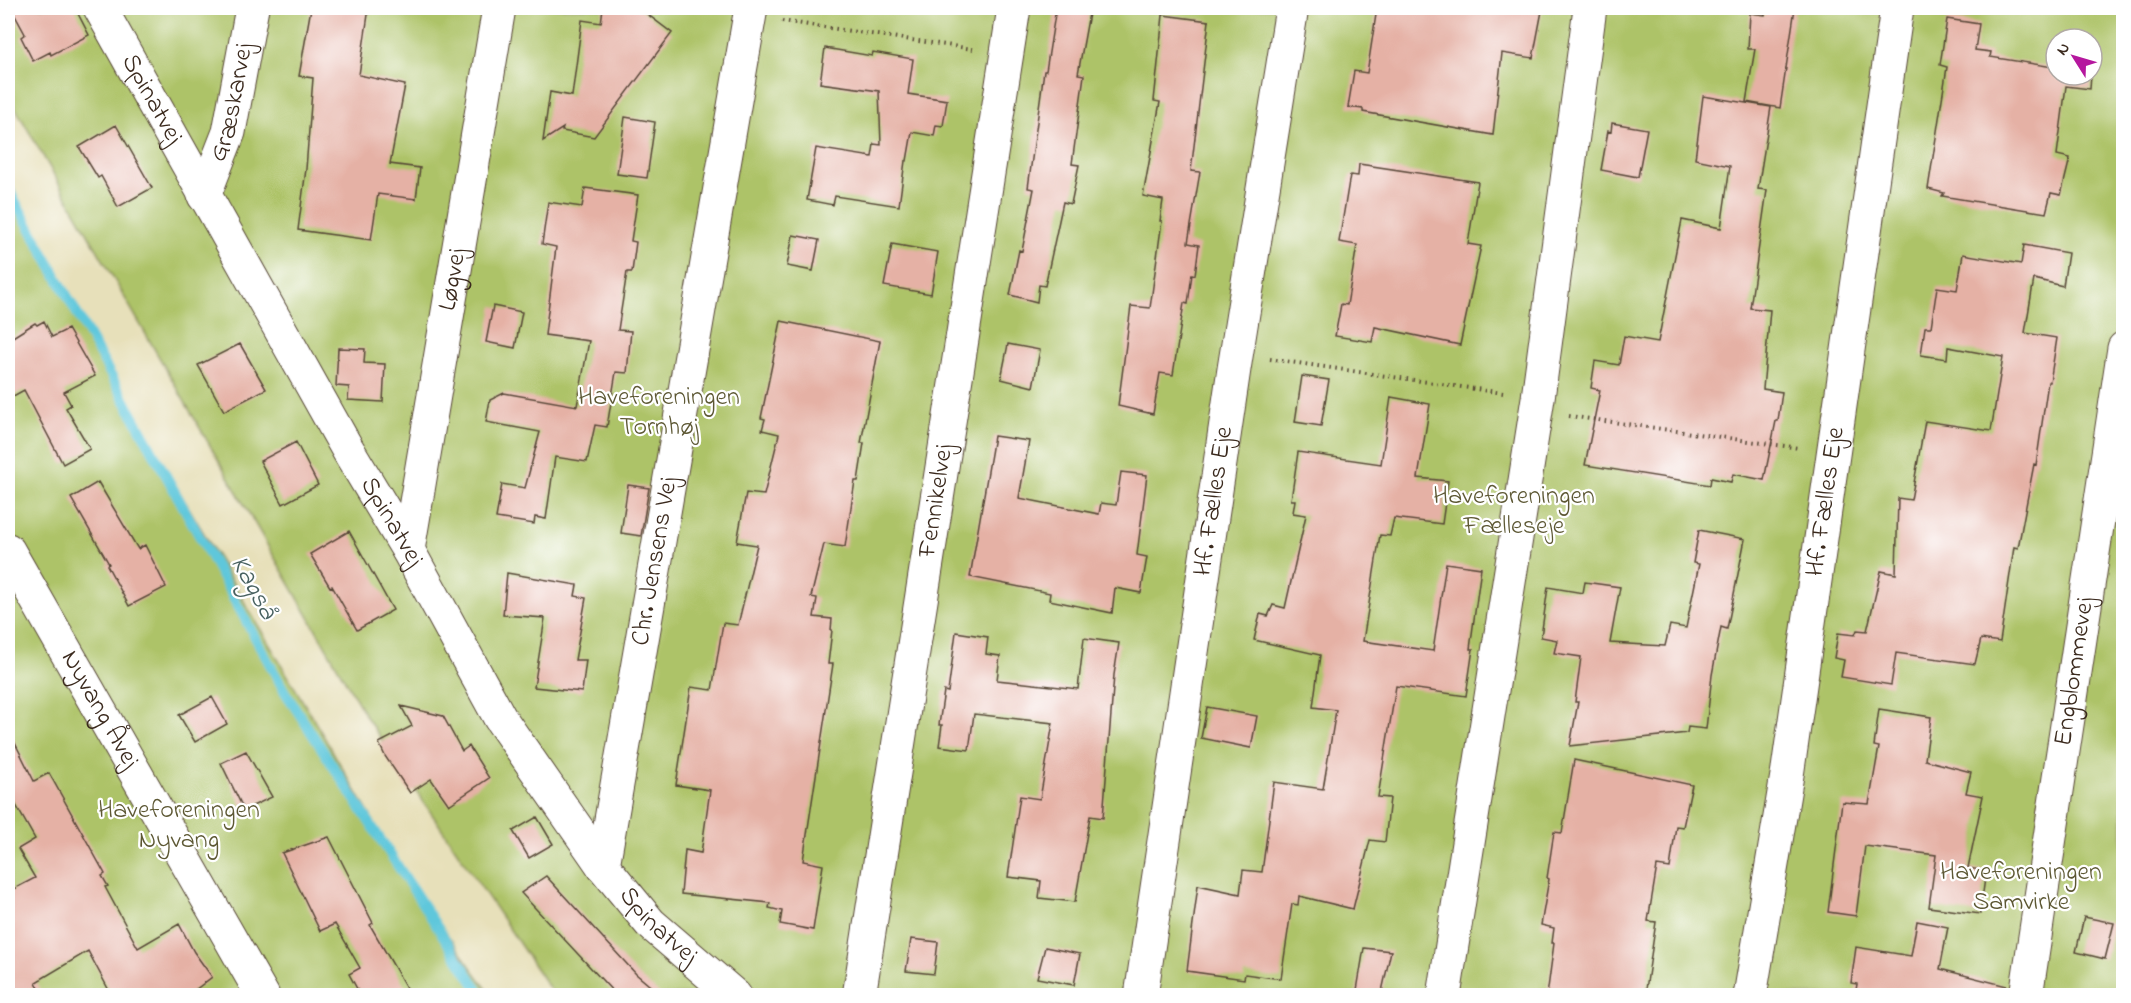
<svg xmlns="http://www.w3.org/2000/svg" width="2131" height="1003" font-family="'Indie Flower',sans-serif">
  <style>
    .green { fill: #adc367; stroke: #747642; stroke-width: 1.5; fill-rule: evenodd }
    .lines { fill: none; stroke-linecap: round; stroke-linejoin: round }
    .stream { stroke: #5fc7db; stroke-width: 10 }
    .building { fill: #e5b1a5 }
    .minor-casing { stroke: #554535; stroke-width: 35 }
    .path { stroke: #554535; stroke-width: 4; stroke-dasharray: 1.5 4.5; stroke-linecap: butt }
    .minor { stroke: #fff; stroke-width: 33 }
    .labels { text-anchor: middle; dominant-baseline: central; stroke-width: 4.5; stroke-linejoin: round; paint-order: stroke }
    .street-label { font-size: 26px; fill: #3b2a1e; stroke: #fff }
    .park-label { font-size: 26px; fill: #5d5834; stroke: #fff }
    .water-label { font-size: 27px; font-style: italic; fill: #486160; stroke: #fff }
  </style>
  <rect width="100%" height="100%" fill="#fff"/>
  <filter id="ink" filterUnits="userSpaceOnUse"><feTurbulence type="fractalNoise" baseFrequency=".0167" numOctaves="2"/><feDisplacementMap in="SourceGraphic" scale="12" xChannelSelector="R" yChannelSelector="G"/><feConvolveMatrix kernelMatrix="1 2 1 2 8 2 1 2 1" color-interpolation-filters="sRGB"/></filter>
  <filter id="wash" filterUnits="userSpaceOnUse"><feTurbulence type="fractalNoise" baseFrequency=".008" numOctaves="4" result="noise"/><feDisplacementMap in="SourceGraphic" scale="24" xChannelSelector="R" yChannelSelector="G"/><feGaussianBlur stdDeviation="1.35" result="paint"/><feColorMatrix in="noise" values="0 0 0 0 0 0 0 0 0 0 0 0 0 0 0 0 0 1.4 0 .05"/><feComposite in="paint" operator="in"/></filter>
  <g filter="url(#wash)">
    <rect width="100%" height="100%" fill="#e7e0ba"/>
    <path class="green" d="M 8,8 L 2123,8 L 2123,995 L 554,995 L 367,718 L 8,95 ZM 2056,39 L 2092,39 L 2092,75 L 2056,75 Z
      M 8,186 L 173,481 L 410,883 L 491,995 L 8,995 Z"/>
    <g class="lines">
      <path class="stream" d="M 8,188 L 285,692 L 482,996"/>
    </g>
    <g id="blocks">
      <path class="building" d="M 11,8 L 75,8 L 89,35 L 51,55 L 50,52 L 33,61 L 21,37 L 25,34 Z
        M 311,8 L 369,8 L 359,75 L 405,85 L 390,164 L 420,168 L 416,199 L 378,194 L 371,240 L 298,230 L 306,169 L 313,78 L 299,76 Z
        M 603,8 L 639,8 L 672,33 L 594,137 L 562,131 L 563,128 L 543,141 L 550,92 L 572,96 L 582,20 L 601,23 Z
        M 1056,8 L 1090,8 L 1078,74 L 1084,75 L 1072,164 L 1079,165 L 1071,204 L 1063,202 L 1045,286 L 1039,285 L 1037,302 L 1010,295 L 1019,250 L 1022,251 L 1034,189 L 1028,188 L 1044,71 L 1046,71 Z
        M 1377,8 L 1523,8 L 1542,11 L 1533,58 L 1502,53 L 1493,135 L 1363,112 L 1363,109 L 1348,107 L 1354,71 L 1367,73 Z
        M 1766,8 L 1795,8 L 1780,108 L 1746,102 L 1755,49 L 1748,49 L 1750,13 L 1765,15 Z
        M 1163,15 L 1209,21 L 1191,171 L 1200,172 L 1188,243 L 1199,245 L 1195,275 L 1192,274 L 1188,304 L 1184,303 L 1173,375 L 1160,373 L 1153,414 L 1118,406 L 1131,306 L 1150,308 L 1162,221 L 1160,221 L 1163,200 L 1143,196 L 1160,102 L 1154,101 Z
        M 1947,19 L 1979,24 L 1975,50 L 1991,52 L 1990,57 L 2053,67 L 2056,55 L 2056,75 L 2091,75 L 2090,89 L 2066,86 L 2057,155 L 2070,158 L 2061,195 L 2051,193 L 2046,213 L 1942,196 L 1944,193 L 1928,189 L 1947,67 L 1940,65 Z
        M 825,48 L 872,56 L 873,52 L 913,59 L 908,94 L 947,100 L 943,126 L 936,125 L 934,136 L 912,132 L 907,161 L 905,161 L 899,206 L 835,196 L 833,205 L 807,200 L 816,148 L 872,157 L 874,144 L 881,145 L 879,91 L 820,83 Z
        M 1703,96 L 1771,107 L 1758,189 L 1767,190 L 1750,308 L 1770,310 L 1763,389 L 1782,392 L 1778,421 L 1776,421 L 1764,480 L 1733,474 L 1731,482 L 1711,478 L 1710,485 L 1585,465 L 1600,390 L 1591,388 L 1595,361 L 1619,365 L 1624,336 L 1658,342 L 1682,220 L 1721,228 L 1730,166 L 1695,159 Z
        M 625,117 L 655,122 L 647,178 L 617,174 Z
        M 1612,123 L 1647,129 L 1638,177 L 1601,170 L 1608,131 L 1611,132 Z
        M 116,125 L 152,188 L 118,207 L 101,176 L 98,178 L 79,147 Z
        M 1359,164 L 1478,182 L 1468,244 L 1481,246 L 1460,345 L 1375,327 L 1372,342 L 1335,336 L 1341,304 L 1347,305 L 1357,245 L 1339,242 L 1350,175 L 1358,176 Z
        M 585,188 L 638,195 L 631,241 L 636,242 L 632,272 L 627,272 L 618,330 L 631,331 L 627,373 L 616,372 L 607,427 L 595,425 L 587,462 L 555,457 L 546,519 L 535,517 L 534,524 L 496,518 L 502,484 L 525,488 L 540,432 L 486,422 L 490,400 L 504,393 L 577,406 L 589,341 L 545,335 L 556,247 L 542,244 L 548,202 L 582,207 Z
        M 793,235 L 819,240 L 813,271 L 787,266 Z
        M 892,244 L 938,252 L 931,294 L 884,286 Z
        M 2024,245 L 2068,253 L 2063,286 L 2034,279 L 2025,333 L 2057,338 L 2050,382 L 2048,382 L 2036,465 L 2034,464 L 2018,548 L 2014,547 L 2000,642 L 1981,639 L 1975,664 L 1896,653 L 1891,685 L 1841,677 L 1844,660 L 1834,658 L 1838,633 L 1855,635 L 1857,630 L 1867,631 L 1881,571 L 1896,574 L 1898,498 L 1911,500 L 1925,421 L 1991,431 L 2003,357 L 1948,347 L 1947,359 L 1921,355 L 1925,327 L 1931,327 L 1937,287 L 1957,290 L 1963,254 L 2021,264 Z
        M 493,306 L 522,312 L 515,348 L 486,342 Z
        M 44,321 L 52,337 L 68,329 L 95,376 L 64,392 L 71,405 L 66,408 L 90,449 L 63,464 L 24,390 L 8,399 L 8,340 L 35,323 L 37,325 Z
        M 781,321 L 880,341 L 861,443 L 864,443 L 858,481 L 855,481 L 845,547 L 824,544 L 811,597 L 817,598 L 814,617 L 832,619 L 831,630 L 832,630 L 828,664 L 833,664 L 803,861 L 823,865 L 813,930 L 780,924 L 782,911 L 769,908 L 770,903 L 681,894 L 685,850 L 701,853 L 710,790 L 676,785 L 691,687 L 712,690 L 723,623 L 738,625 L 757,545 L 737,542 L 746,493 L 764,495 L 779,434 L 762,430 L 765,419 L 761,418 Z
        M 240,344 L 266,389 L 224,411 L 198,365 Z
        M 1008,344 L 1040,350 L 1033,387 L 1001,379 Z
        M 338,348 L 365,349 L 364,363 L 385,364 L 383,402 L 348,400 L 349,387 L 336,386 Z
        M 1302,376 L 1329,380 L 1321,426 L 1295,422 Z
        M 1391,397 L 1430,404 L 1418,478 L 1448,481 L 1442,524 L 1394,518 L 1390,536 L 1380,535 L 1363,641 L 1433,651 L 1446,563 L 1481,568 L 1470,649 L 1473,649 L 1466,696 L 1396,686 L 1378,797 L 1390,798 L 1385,842 L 1370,840 L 1353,909 L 1299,896 L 1298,905 L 1292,904 L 1281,979 L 1245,974 L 1244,979 L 1187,971 L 1198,885 L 1240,894 L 1243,870 L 1262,872 L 1274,782 L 1323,789 L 1336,710 L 1313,707 L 1320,655 L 1254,640 L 1260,614 L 1268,616 L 1273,605 L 1285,608 L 1306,515 L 1293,513 L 1295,500 L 1291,500 L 1298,452 L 1381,464 Z
        M 994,436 L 1029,441 L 1019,498 L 1099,514 L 1101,503 L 1116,505 L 1121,472 L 1147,475 L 1137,555 L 1147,557 L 1141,593 L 1115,588 L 1112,613 L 1049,600 L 1050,593 L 970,577 Z
        M 296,442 L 318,485 L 283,504 L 260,461 Z
        M 98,482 L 138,549 L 145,545 L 166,587 L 129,606 L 107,565 L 109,564 L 71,498 Z
        M 628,485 L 649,488 L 641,536 L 621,533 Z
        M 1699,530 L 1745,539 L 1727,629 L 1721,627 L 1712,675 L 1706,729 L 1688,727 L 1687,733 L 1570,746 L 1578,702 L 1575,702 L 1581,657 L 1554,653 L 1557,640 L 1541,637 L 1548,587 L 1583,593 L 1585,582 L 1620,587 L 1610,643 L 1665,646 L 1670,625 L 1686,628 L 1699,564 L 1693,563 Z
        M 349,531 L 393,610 L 357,630 L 332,586 L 330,587 L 310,554 Z
        M 507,573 L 577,585 L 575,596 L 586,598 L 575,660 L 586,660 L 582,692 L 534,687 L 545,618 L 503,615 Z
        M 956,632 L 988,637 L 986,654 L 1000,656 L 997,680 L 1078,689 L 1084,638 L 1119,643 L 1114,675 L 1103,818 L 1090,816 L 1075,902 L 1039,898 L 1041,881 L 1008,877 L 1020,796 L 1040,799 L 1053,723 L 974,714 L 969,750 L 939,746 L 942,725 L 939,725 L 944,691 L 948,692 Z
        M 212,697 L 227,724 L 195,742 L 179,715 Z
        M 401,706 L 443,716 L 462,751 L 469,746 L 489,778 L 449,805 L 431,779 L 410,793 L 385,756 L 379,743 L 412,726 Z
        M 1207,707 L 1257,716 L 1251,748 L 1201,738 Z
        M 1879,709 L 1931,717 L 1925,760 L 1971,772 L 1966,793 L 1983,796 L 1968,868 L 1986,871 L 1980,914 L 1929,907 L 1936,855 L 1865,846 L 1856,916 L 1828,912 L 1842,802 L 1869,804 L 1879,747 L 1874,746 Z
        M 8,729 L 34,781 L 49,773 L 105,874 L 102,876 L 108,886 L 105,887 L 138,948 L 179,924 L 194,952 L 212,977 L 187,996 L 112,996 L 88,951 L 36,982 L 43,996 L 8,996 L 8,892 L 35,878 L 18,849 L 35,839 L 8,791 Z
        M 246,751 L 272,797 L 244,810 L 221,763 Z
        M 1574,760 L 1692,785 L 1683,827 L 1676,826 L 1670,868 L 1657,866 L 1648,921 L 1656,922 L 1645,996 L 1547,996 L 1554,943 L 1552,943 L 1554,928 L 1541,925 L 1549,879 L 1547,878 L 1554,832 L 1562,833 Z
        M 537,817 L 553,844 L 529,858 L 513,831 Z
        M 329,837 L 373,923 L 370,925 L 411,996 L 361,996 L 349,974 L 360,968 L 335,924 L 320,931 L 282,853 Z
        M 546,876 L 636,974 L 662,996 L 617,996 L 521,893 Z
        M 2084,917 L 2114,923 L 2105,959 L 2076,952 Z
        M 1917,921 L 1948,927 L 1940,969 L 2007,986 L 2006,996 L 1855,996 L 1857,984 L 1851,983 L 1856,947 L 1911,956 Z
        M 911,939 L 938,942 L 934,974 L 906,971 Z
        M 1045,947 L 1080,954 L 1074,985 L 1037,978 Z
        M 1364,948 L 1391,951 L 1381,996 L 1356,996 Z"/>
    </g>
  </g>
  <g filter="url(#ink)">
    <use href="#blocks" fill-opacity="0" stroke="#554535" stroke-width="1.5"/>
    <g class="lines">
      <defs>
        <g id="minor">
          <path id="s1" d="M 100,8 L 348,450 L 408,550 L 500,718 L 603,866 L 650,923 L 735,996"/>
          <path id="s2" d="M 204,196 L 229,132 L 252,8"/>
          <path id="s3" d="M 8,550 L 263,996"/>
          <path id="s4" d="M 408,550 L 499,8"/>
          <path id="s5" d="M 603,866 L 751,8"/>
          <path id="s6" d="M 859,996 L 1014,8"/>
          <path id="s7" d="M 1141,996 L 1234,369 L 1292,8"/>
          <path d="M 1444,996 L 1538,398 L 1590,8"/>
          <path id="s8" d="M 1750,996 L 1788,769 L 1897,8"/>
          <path id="s9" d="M 2026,996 L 2124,348"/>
        </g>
      </defs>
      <use href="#minor" class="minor-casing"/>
      <path class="path" d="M 689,8 L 715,11
        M 782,21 L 973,49
        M 1270,359 L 1503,393
        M 1569,416 L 1799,448"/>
      <use href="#minor" class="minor"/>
    </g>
  </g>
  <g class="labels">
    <g class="street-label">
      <text stroke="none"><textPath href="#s1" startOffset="105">Spinatvej</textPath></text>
      <text stroke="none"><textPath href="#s2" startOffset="98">Græskarvej</textPath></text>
      <text stroke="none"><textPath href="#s4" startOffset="274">Løgvej</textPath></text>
      <text stroke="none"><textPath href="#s7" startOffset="500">Hf. Fælles Eje</textPath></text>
      <text stroke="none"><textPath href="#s6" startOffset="501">Fennikelvej</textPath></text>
      <text stroke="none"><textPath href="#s8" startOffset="500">Hf. Fælles Eje</textPath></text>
      <text stroke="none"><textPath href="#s1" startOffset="591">Spinatvej</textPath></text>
      <text stroke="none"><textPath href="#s5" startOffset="309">Chr. Jensens Vej</textPath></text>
      <text stroke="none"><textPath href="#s9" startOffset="328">Engblommevej</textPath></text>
      <text stroke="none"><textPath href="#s3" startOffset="184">Nyvang Åvej</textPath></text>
      <text stroke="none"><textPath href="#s1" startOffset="1077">Spinatvej</textPath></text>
    </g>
    <g class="park-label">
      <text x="659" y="398">Haveforeningen<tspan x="659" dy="30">Tornhøj</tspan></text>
      <text x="1514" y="497">Haveforeningen<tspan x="1514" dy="30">Fælleseje</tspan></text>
      <text x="179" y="811">Haveforeningen<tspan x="179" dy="30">Nyvang</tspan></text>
      <text x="2021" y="873">Haveforeningen<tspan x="2021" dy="30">Samvirke</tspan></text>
    </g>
    <g class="water-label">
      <text transform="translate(253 588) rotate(61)">Kagså</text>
    </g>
  </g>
  <rect width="2131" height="1003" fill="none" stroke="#fff" stroke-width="30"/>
  <g transform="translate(2074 57) rotate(307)"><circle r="28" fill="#ffffff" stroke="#b1aaa5" stroke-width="1.5"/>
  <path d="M0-4.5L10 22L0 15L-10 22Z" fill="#b5179e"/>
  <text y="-9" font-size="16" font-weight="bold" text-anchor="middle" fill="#3b2a1e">N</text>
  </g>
</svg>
